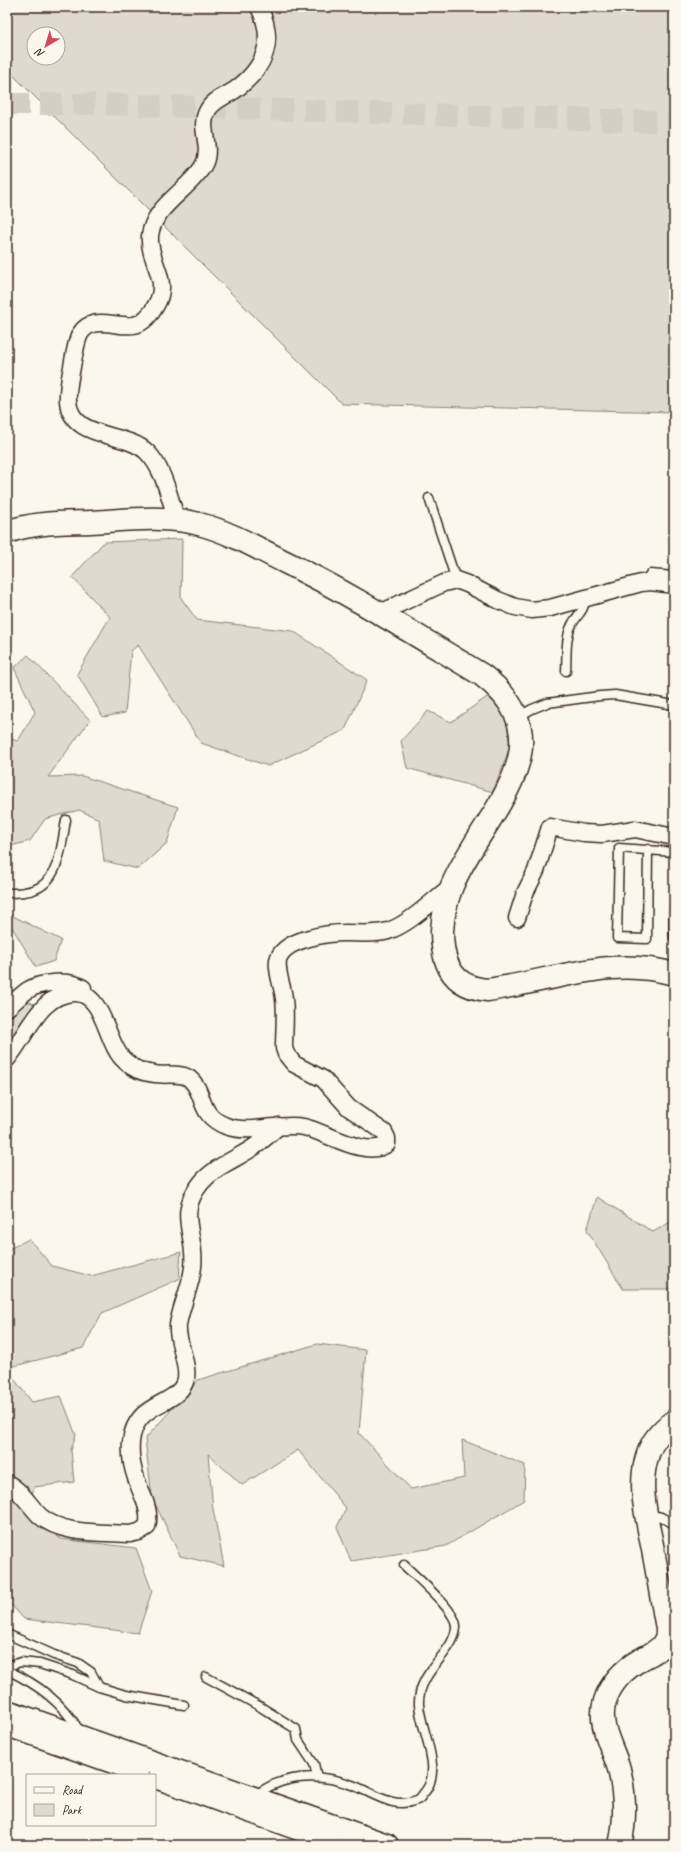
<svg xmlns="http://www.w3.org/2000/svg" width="681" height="1852" font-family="Caveat,sans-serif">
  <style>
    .green { fill: #dfd9ce; stroke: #8d8276; fill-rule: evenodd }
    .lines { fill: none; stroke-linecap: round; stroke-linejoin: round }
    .highway-tunnel { stroke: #d5cec3; stroke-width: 22; stroke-dasharray: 22 11; stroke-linecap: butt }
    .lane-casing { stroke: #3b2a1e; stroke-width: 11 }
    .street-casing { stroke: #3b2a1e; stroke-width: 19 }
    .secondary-casing { stroke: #3b2a1e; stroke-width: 25 }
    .lane { stroke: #fbf7ec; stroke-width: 8 }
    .street { stroke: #fbf7ec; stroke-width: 16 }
    .secondary { stroke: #fbf7ec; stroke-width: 22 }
  </style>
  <rect width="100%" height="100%" fill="#fbf7ec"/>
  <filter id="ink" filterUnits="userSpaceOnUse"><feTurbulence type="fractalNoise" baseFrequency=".025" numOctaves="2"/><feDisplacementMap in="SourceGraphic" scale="8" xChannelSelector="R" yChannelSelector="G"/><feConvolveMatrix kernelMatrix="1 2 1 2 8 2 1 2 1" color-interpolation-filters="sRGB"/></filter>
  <g filter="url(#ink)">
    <path class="green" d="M 7,7 L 674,7 L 674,412 L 342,404 L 7,69 ZM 34,34 L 58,34 L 58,58 L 34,58 Z
      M 182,539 L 181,598 L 197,620 L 293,631 L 367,680 L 345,730 L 268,766 L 201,743 L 138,645 L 131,651 L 125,713 L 103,717 L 77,674 L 110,617 L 72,577 L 104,542 Z
      M 28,655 L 90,720 L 48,777 L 82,776 L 178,807 L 167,843 L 138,869 L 104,861 L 99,819 L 79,810 L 45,819 L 30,841 L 7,847 L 7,738 L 18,741 L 35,712 L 14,668 Z
      M 487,697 L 505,707 L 510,747 L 493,792 L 407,768 L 401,741 L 428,711 L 451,722 Z
      M 7,913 L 61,940 L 54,961 L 36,967 L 7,919 Z
      M 7,992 L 34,1004 L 7,1047 Z
      M 597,1197 L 653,1232 L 674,1220 L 674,1289 L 623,1289 L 587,1230 Z
      M 29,1239 L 52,1266 L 91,1276 L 181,1252 L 179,1279 L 102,1313 L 83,1348 L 7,1368 L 7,1250 Z
      M 317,1344 L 366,1350 L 359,1433 L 411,1489 L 464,1478 L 462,1440 L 525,1465 L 524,1500 L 446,1546 L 351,1561 L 337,1527 L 346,1508 L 298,1450 L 242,1485 L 208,1454 L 213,1509 L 224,1566 L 180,1556 L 152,1497 L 145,1439 L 198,1380 Z
      M 7,1370 L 32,1402 L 61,1396 L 76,1435 L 71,1450 L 74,1482 L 34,1487 L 28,1514 L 61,1539 L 136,1548 L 152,1591 L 138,1633 L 24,1619 L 7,1600 Z"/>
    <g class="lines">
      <path class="highway-tunnel" d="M 7,104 L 100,104 L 674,122"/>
      <defs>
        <path id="lane" d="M 429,498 L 456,580
          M 646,579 L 650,574 L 674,576
          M 566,671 C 567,658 565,641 570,629 C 575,615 583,615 586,598
          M 518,717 L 532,709 L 547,703 L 600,696 L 615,695 L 674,705
          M 648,849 L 647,939 L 617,938 L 619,848 L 674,852
          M 7,893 C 17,893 28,893 38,888 C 60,877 62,842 66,820
          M 674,937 L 674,912
          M 647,1514 L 661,1517 L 674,1524
          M 7,1634 L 54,1655 L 78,1663 L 91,1672 L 99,1687
          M 7,1666 L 21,1662 L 40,1664 L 73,1675 L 99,1687 L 126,1695 L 184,1705
          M 7,1670 C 39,1685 62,1702 81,1733
          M 206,1677 L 259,1706 L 296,1729 L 298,1740 L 314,1764 L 317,1777
          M 255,1796 C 282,1774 319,1773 352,1785 C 374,1793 393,1810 417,1800 C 420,1799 421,1797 423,1794 C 445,1771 421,1732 419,1705 C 417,1671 455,1653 456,1627 C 457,1611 416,1577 404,1565"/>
        <path id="street" d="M 177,520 C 169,497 164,469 147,452 C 125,431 71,440 68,401 C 67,388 71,374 73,361 C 75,352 76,342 80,334 C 92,314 116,328 134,325 C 144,323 152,313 156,305 C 171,279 148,262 150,236 C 153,206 189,190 203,166 C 214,147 197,128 208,110 C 213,100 226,96 235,90 C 265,68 276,41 259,7
          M 380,613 L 444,583 L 456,580 L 467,584 L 498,600 L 515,607 L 532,610 L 550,608 L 641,583 L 651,582 L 674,585
          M 517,918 L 525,893 L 536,871 L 550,827 L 584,833 L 602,834 L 635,829 L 674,837
          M 7,1008 C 14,1002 21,995 28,990 C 41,982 70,979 83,988
          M 7,1059 C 27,1036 40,992 76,993 C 105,994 106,1046 125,1061 C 133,1069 144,1073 155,1074 C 165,1076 182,1072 190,1079 C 206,1093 197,1115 226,1126 C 251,1135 278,1122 304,1127 C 326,1132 366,1159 387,1144 L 387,1138 L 384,1132 L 349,1108 L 323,1079 L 294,1064 L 286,1054 L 284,1048 C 284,1032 286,1015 284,999 C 283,986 276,973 278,960 C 283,939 328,933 346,933 C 360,933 374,935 388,931 C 410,924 434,899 453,885
          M 7,1483 C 21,1490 29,1505 40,1516 C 61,1535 102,1532 130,1534 L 139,1532 L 147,1527 C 152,1510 141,1494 136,1478 C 132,1467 130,1454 131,1442 C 135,1401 174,1408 185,1382 C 191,1367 176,1342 178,1325 C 181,1305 191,1287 193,1267 C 197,1234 175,1215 201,1183 C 216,1165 240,1158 258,1144 C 265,1138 272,1132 279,1126
          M 7,1728 L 141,1775
          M 155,1780 L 334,1845"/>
        <path id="secondary" d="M 7,532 C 34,522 62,523 91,522 C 127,520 164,515 199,524 C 230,532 257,548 285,562 C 353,595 417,636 482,675 C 573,744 481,815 452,886 C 446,901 443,915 442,931 C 442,942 443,953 447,963 C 454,981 468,988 487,990 C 550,982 610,955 674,974
          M 7,1711 L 387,1845
          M 620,1845 C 626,1820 625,1794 619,1769 C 613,1747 597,1725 605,1701 C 610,1684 624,1669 640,1660 C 648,1655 660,1651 664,1642 C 667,1638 667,1633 667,1628 C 662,1602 658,1576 653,1550 C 647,1518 637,1485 648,1454 C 652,1441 663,1429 674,1421"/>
      </defs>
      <use href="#lane" class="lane-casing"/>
      <use href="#street" class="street-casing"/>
      <use href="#secondary" class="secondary-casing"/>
      <use href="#lane" class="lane"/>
      <use href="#street" class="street"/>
      <use href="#secondary" class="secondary"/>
    </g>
  </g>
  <rect width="681" height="1852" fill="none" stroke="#fbf7ec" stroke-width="24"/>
  <rect x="12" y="12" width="657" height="1828" fill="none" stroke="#3b2a1e" stroke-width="1.5" filter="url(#ink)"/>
  <rect x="26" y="1774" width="130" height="52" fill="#fbf7ec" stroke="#aea59a"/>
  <rect x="34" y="1787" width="20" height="6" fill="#fbf7ec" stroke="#aea59a"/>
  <text x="62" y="1794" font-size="12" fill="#3b2a1e">Road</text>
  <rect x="34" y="1804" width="20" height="12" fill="#dfd9ce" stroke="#aea59a"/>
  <text x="62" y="1814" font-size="12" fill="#3b2a1e">Park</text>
  <g transform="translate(46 46) rotate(218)"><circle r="19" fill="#fbf7ec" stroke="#aea59a"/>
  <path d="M0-3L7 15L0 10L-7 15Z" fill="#d1495b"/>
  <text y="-6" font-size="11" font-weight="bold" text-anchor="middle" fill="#3b2a1e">N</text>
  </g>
</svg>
